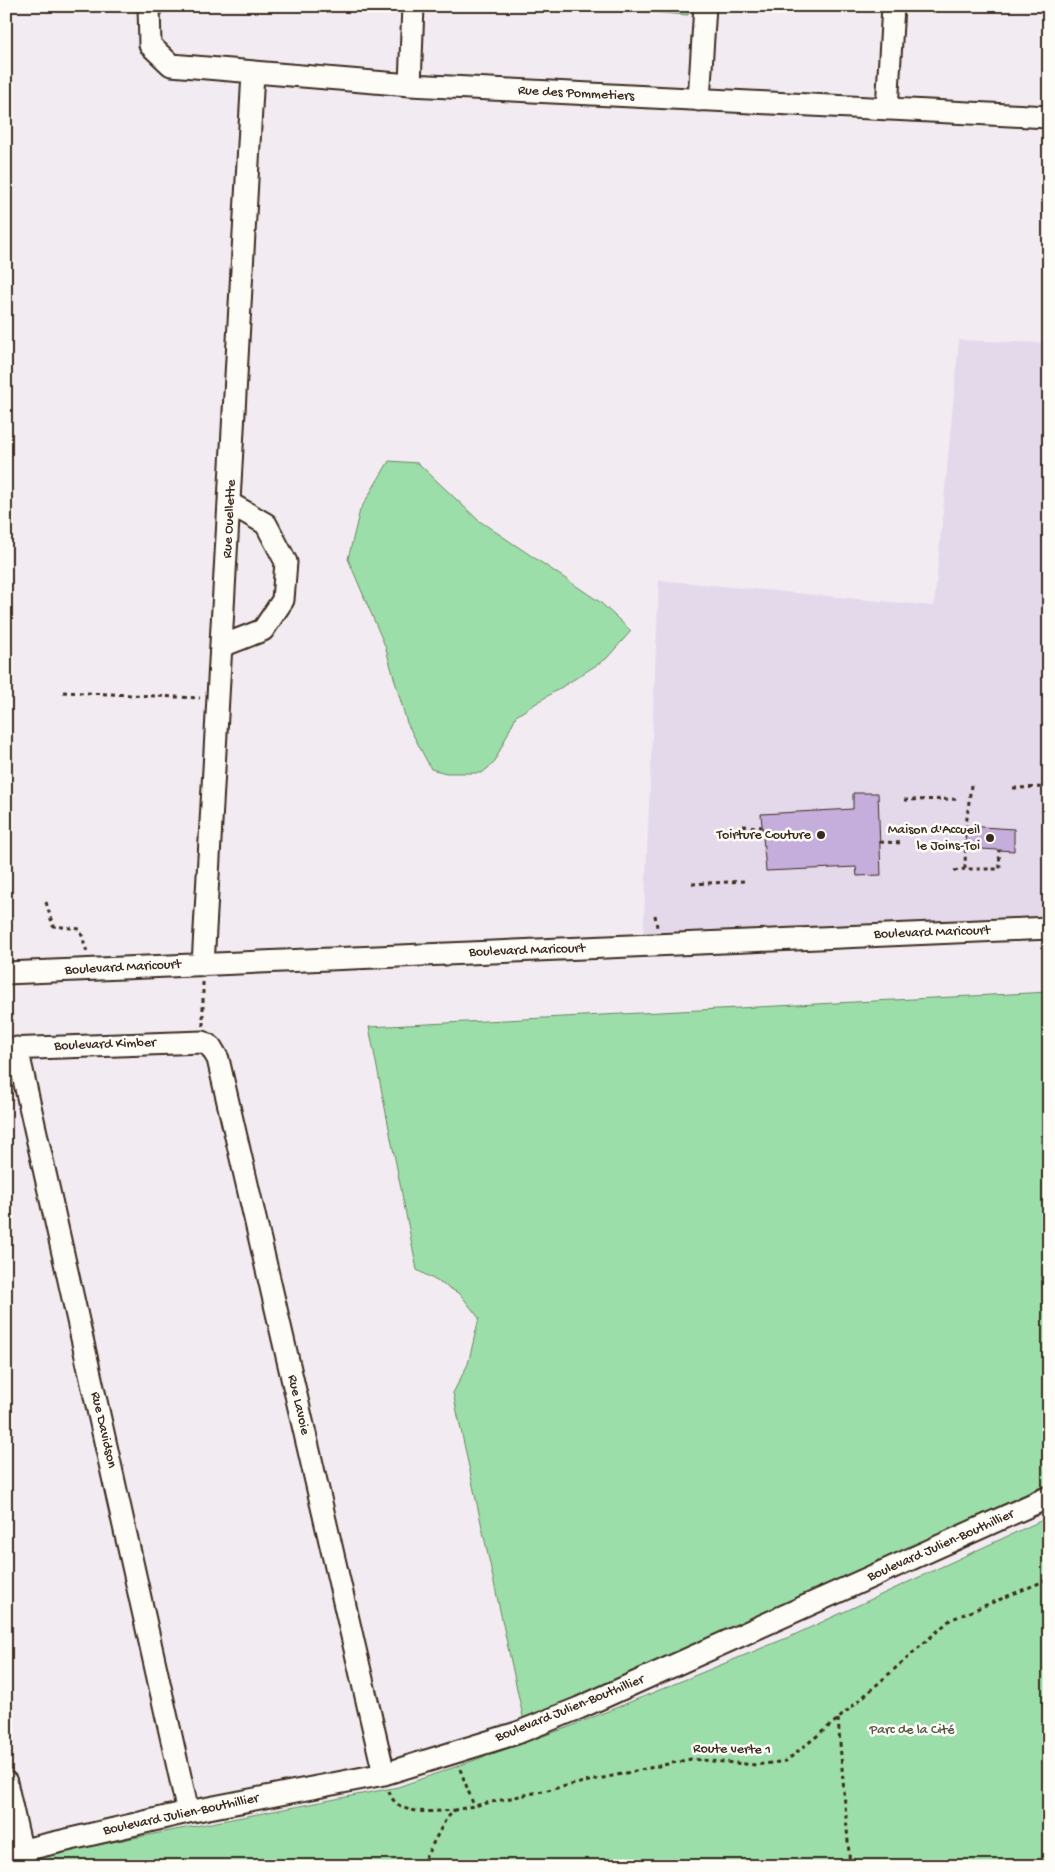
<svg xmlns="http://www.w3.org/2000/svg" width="1055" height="1872" font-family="'Gochi Hand',sans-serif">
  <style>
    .built { fill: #e4d9eb }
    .green { fill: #9cdea9; stroke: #6c8464 }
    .building { fill: #c5addc; stroke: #3b2a1e }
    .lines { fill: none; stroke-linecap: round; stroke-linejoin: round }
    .minor-casing { stroke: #3b2a1e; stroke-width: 25 }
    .path { stroke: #3b2a1e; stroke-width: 3; stroke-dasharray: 4 4; stroke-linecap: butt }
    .minor { stroke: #fdfcf7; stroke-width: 21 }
    .poi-dot { fill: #3b2a1e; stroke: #fdfcf7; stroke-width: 2 }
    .labels { text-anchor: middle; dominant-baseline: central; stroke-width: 5; stroke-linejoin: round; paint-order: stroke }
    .street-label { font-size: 14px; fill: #3b2a1e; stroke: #fdfcf7 }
    .poi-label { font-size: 14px; fill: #3b2a1e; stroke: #fdfcf7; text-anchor: end }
    .park-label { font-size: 14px; fill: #535741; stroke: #fdfcf7 }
  </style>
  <rect width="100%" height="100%" fill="#f2ecf2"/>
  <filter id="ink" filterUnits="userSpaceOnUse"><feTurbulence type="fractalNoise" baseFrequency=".02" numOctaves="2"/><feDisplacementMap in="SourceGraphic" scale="10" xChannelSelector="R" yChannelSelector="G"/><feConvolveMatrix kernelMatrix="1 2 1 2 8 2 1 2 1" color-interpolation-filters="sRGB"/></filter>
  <g filter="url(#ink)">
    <path class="built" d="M 959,340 L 1049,343 L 1049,921 L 643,939 L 659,580 L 934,606 Z"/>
    <path class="green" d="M 571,6 L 689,6 L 688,15 Z
      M 389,461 L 418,463 L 478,520 L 600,602 L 631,631 L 606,659 L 516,716 L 494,763 L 482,773 L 446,773 L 431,769 L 407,723 L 385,646 L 348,559 L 360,510 Z
      M 1049,992 L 1049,1483 L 525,1726 L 453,1393 L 468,1364 L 479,1318 L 460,1294 L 417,1270 L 369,1027 Z
      M 1049,1517 L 1049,1866 L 43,1866 L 40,1856 L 398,1787 L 569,1727 L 794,1635 Z"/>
    <path class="building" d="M 853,793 L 878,793 L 881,875 L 857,876 L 856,867 L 766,871 L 761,814 L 853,809 Z
      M 966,826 L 1014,829 L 1014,851 L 965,848 Z"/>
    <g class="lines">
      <defs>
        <path id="minor" d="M 149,6 L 150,45 L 171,65 L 410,85 L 1049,117
          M 410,85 L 413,6
          M 699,100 L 705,6
          M 887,109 L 893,6
          M 222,646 L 263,630 L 283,600 L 286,562 L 266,524 L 231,504
          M 203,965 L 253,73
          M 6,973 L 1049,928
          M 17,1048 L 188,1812
          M 6,1049 L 203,1042 L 211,1047 L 218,1059 L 384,1774
          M 6,1782 L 25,1866
          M 6,1854 L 188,1812 L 384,1774 L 517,1733 L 579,1708 L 1049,1497"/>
      </defs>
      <use href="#minor" class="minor-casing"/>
      <path class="path" d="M 63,692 L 200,698
        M 971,785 L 966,826 L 965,869 L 1000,869 L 999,850
        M 1013,788 L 1049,787
        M 904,800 L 959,799
        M 743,826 L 762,827
        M 880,842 L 904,843
        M 954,871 L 965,869
        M 692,884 L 745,881
        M 46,902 L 53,926 L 80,929 L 87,952
        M 655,915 L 657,927
        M 203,1026 L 203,982
        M 838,1719 L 850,1866
        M 460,1769 L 474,1806
        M 389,1791 C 396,1818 435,1811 455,1810
        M 421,1866 L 446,1819 L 455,1810 L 691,1759 L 756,1765 L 786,1761 L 838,1719 L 950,1620 L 1049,1579"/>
      <use href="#minor" class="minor"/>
    </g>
  </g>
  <g class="poi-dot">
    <circle cx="821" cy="835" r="5"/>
    <circle cx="990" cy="838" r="5"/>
  </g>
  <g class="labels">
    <g class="street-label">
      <text transform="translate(576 94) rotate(3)">Rue des Pommetiers</text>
      <text transform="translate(230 519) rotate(-87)">Rue Ouellette</text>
      <text transform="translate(932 933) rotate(-2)">Boulevard Maricourt</text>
      <text transform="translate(527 951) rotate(-2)">Boulevard Maricourt</text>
      <text transform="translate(123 968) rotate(-3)">Boulevard Maricourt</text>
      <text transform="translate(105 1045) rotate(-2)">Boulevard Kimber</text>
      <text transform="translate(298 1405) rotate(77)">Rue Lavoie</text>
      <text transform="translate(103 1430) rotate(77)">Rue Davidson</text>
      <text transform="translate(941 1546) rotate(-24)">Boulevard Julien-Bouthillier</text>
      <text transform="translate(570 1709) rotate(-22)">Boulevard Julien-Bouthillier</text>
      <text transform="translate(732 1750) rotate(1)">Route verte 1</text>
      <text transform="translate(181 1815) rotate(-12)">Boulevard Julien-Bouthillier</text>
    </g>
    <g class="poi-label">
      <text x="980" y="830">Maison d'Accueil<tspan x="980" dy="16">le Joins-Toi</tspan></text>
      <text x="811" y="835">Toirture Couture</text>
    </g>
    <g class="park-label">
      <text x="912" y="1730">Parc de la Cité</text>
    </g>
  </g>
  <rect width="1055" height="1872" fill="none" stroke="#fdfcf7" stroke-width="25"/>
  <rect x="12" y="12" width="1030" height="1847" fill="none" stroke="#3b2a1e" stroke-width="2" filter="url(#ink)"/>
</svg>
